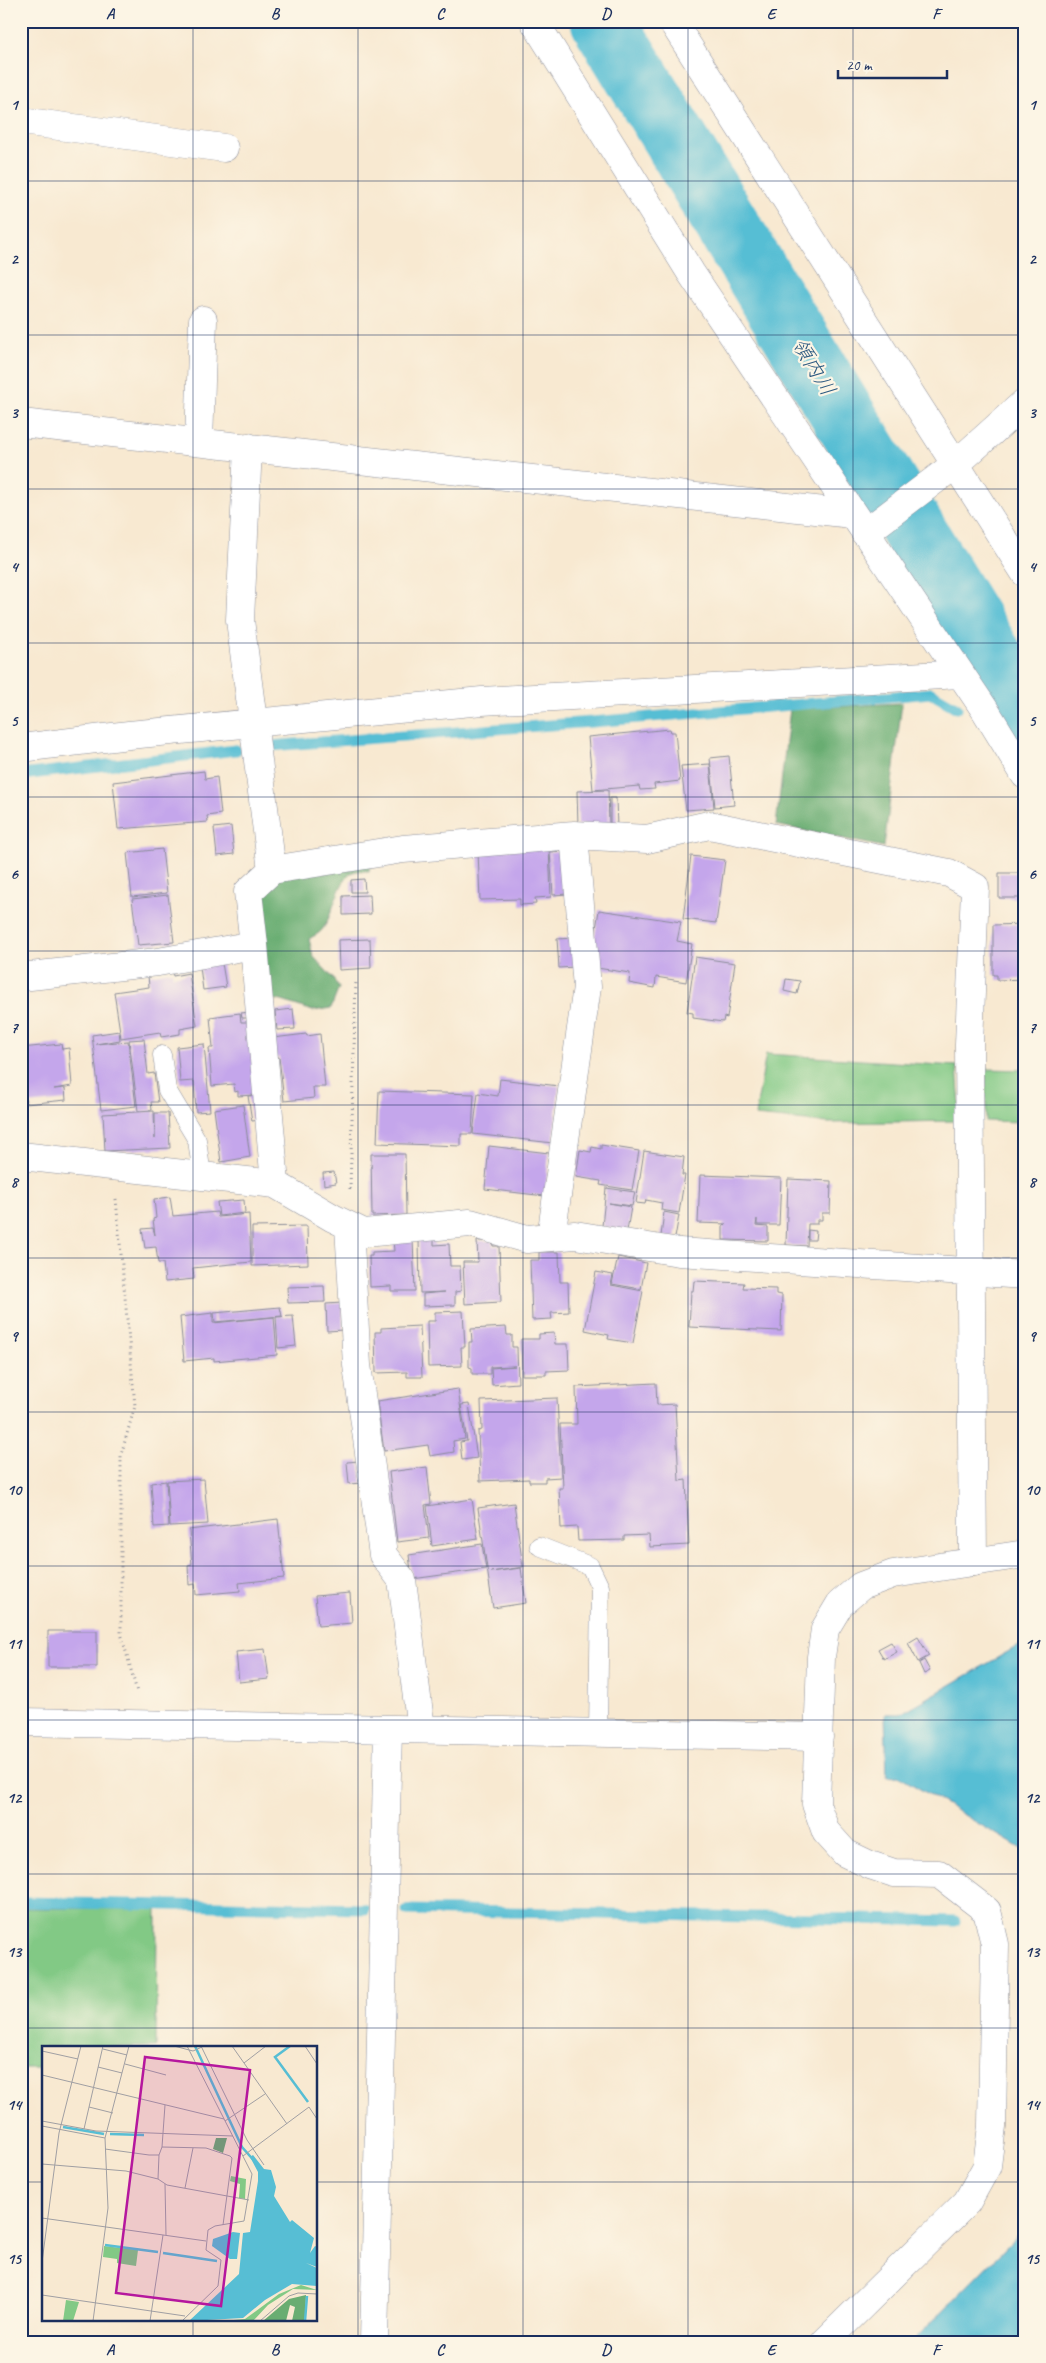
<svg xmlns="http://www.w3.org/2000/svg" width="1046" height="2363" font-family="Caveat,'Klee One',sans-serif">
  <style>
    .green { fill: #82c985; stroke: #4e7c72 }
    .forest { fill: #69ad72; stroke: #426e68 }
    .water { fill: #57bed4; stroke: #397699 }
    .lines { fill: none; stroke-linecap: round; stroke-linejoin: round }
    .stream { stroke: #57bed4; stroke-width: 11 }
    .river { stroke: #57bed4; stroke-width: 65 }
    .building { fill: #c4a6eb }
    .service-casing { stroke: #8a8c98; stroke-width: 19 }
    .minor-casing { stroke: #8a8c98; stroke-width: 29 }
    .tertiary-casing { stroke: #8a8c98; stroke-width: 29 }
    .path { stroke: #8a8c98; stroke-width: 3; stroke-dasharray: 1 4; stroke-linecap: butt }
    .service { stroke: #fff; stroke-width: 18 }
    .minor { stroke: #fff; stroke-width: 28 }
    .tertiary { stroke: #fff; stroke-width: 28 }
    .grid { fill: none; stroke: #1b2f5e; stroke-width: 1; stroke-opacity: 0.55 }
    .labels { text-anchor: middle; dominant-baseline: central; stroke-width: 4.5; stroke-linejoin: round; paint-order: stroke }
    .water-label { font-size: 21px; font-style: italic; fill: #2d5a81; stroke: #fcf5e5 }
    .inset-river { fill: none; stroke: #57bed4; stroke-width: 2.5 }
    .inset-road { fill: none; stroke: #a09fa3; stroke-width: 1 }
    .view { fill: #b5179e; fill-opacity: 0.15; stroke: #b5179e; stroke-width: 2.5 }
    .inset-edge { fill: none; stroke: #1b2f5e; stroke-width: 2.5 }
    .neatline { fill: none; stroke: #1b2f5e; stroke-width: 2 }
    .grid-label { font-size: 16px; text-anchor: middle; font-weight: bold; fill: #1b2f5e }
  </style>
  <rect width="100%" height="100%" fill="#fcf5e5"/>
  <filter id="ink" filterUnits="userSpaceOnUse"><feTurbulence type="fractalNoise" baseFrequency=".02" numOctaves="2"/><feDisplacementMap in="SourceGraphic" scale="10" xChannelSelector="R" yChannelSelector="G"/><feConvolveMatrix kernelMatrix="1 2 1 2 8 2 1 2 1" color-interpolation-filters="sRGB"/></filter>
  <filter id="wash" filterUnits="userSpaceOnUse"><feTurbulence type="fractalNoise" baseFrequency=".0096" numOctaves="4" result="noise"/><feDisplacementMap in="SourceGraphic" scale="20" xChannelSelector="R" yChannelSelector="G"/><feGaussianBlur stdDeviation="1.12" result="paint"/><feColorMatrix in="noise" values="0 0 0 0 0 0 0 0 0 0 0 0 0 0 0 0 0 1.4 0 .05"/><feComposite in="paint" operator="in"/></filter>
  <g filter="url(#wash)">
    <rect width="100%" height="100%" fill="#f8e9d1"/>
    <path class="green" d="M 766,1054 L 957,1066 L 961,1121 L 828,1123 L 755,1116 Z
      M 986,1069 L 1025,1070 L 1025,1122 L 986,1121 Z
      M 21,1908 L 157,1909 L 156,2047 L 44,2047 L 44,2068 L 21,2068 Z"/>
    <path class="forest" d="M 902,703 L 884,847 L 776,825 L 790,709 Z
      M 371,862 L 369,871 C 364,871 357,870 353,872 C 339,878 333,916 322,930 C 319,934 313,936 309,939 L 313,956 L 332,977 L 339,988 L 331,1008 L 313,1011 L 282,1001 L 266,998 L 257,899 L 273,877 Z"/>
    <path class="water" d="M 1025,1642 L 1025,1851 L 898,1776 L 887,1777 L 885,1714 L 900,1714 Z
      M 1025,2228 L 1025,2342 L 912,2342 Z"/>
    <g class="lines">
      <path class="stream" d="M 269,746 L 592,722 L 931,693 L 957,708
        M 21,775 L 236,750
        M 21,1902 L 364,1909
        M 407,1910 L 955,1921"/>
      <path class="river" d="M 603,21 L 1025,713"/>
    </g>
    <g id="blocks">
      <path class="building" d="M 670,729 L 671,732 L 675,732 L 680,781 L 654,784 L 655,789 L 640,790 L 639,786 L 593,790 L 588,737 Z
        M 729,756 L 734,805 L 715,807 L 710,758 Z
        M 710,764 L 714,808 L 686,810 L 681,766 Z
        M 204,771 L 205,779 L 217,777 L 221,814 L 207,816 L 208,822 L 118,829 L 113,782 Z
        M 608,790 L 609,824 L 578,825 L 577,791 Z
        M 610,798 L 616,798 L 617,828 L 610,828 Z
        M 231,826 L 234,854 L 217,856 L 214,828 Z
        M 549,847 L 551,897 L 535,898 L 536,904 L 520,905 L 520,899 L 480,900 L 478,851 Z
        M 162,849 L 167,893 L 132,897 L 127,853 Z
        M 566,851 L 567,894 L 553,895 L 550,852 Z
        M 691,856 L 725,860 L 716,923 L 683,919 Z
        M 999,873 L 1025,873 L 1025,898 L 999,898 Z
        M 364,879 L 365,892 L 351,892 L 351,880 Z
        M 168,895 L 174,942 L 138,945 L 132,899 Z
        M 370,895 L 371,914 L 343,915 L 343,896 Z
        M 599,910 L 681,922 L 677,941 L 692,944 L 686,982 L 656,977 L 655,988 L 629,983 L 630,973 L 590,967 Z
        M 1025,924 L 1025,979 L 997,980 L 997,975 L 993,975 L 993,925 Z
        M 573,938 L 575,967 L 559,968 L 557,939 Z
        M 370,939 L 371,968 L 339,970 L 338,940 Z
        M 695,957 L 735,963 L 727,1018 L 724,1017 L 723,1022 L 693,1018 L 693,1013 L 687,1012 Z
        M 222,963 L 226,987 L 203,990 L 200,967 Z
        M 172,971 L 173,976 L 189,973 L 197,1026 L 180,1029 L 180,1034 L 161,1037 L 160,1032 L 121,1038 L 114,992 L 149,987 L 148,975 Z
        M 786,979 L 800,981 L 797,994 L 784,991 Z
        M 293,1009 L 295,1029 L 277,1030 L 275,1011 Z
        M 250,1012 L 250,1018 L 242,1018 L 241,1013 Z
        M 240,1013 L 241,1022 L 251,1022 L 254,1095 L 238,1096 L 238,1091 L 235,1092 L 234,1084 L 212,1086 L 209,1048 L 213,1048 L 210,1017 Z
        M 119,1031 L 120,1040 L 96,1044 L 128,1041 L 136,1106 L 101,1110 L 92,1035 Z
        M 306,1034 L 307,1036 L 320,1034 L 325,1087 L 313,1087 L 314,1098 L 284,1101 L 279,1057 L 275,1058 L 273,1038 Z
        M 144,1039 L 148,1074 L 154,1073 L 158,1102 L 151,1102 L 152,1110 L 138,1111 L 129,1040 Z
        M 61,1044 L 62,1049 L 69,1048 L 72,1086 L 54,1089 L 65,1088 L 66,1100 L 26,1104 L 25,1091 L 25,1097 L 21,1098 L 21,1048 Z
        M 204,1044 L 210,1111 L 196,1112 L 194,1081 L 180,1082 L 177,1047 Z
        M 500,1079 L 559,1086 L 553,1143 L 473,1134 L 478,1093 L 498,1096 Z
        M 379,1091 L 474,1094 L 472,1134 L 461,1134 L 461,1146 L 377,1143 Z
        M 258,1095 L 261,1120 L 252,1121 L 248,1096 Z
        M 243,1105 L 250,1157 L 221,1162 L 214,1109 Z
        M 154,1111 L 155,1139 L 155,1113 L 168,1113 L 170,1148 L 105,1151 L 103,1114 Z
        M 601,1145 L 639,1151 L 632,1190 L 600,1185 L 601,1181 L 576,1177 L 580,1150 L 591,1152 L 592,1147 L 601,1149 Z
        M 489,1146 L 549,1153 L 545,1196 L 485,1189 Z
        M 644,1151 L 684,1157 L 682,1175 L 685,1175 L 679,1213 L 661,1210 L 662,1203 L 646,1200 L 645,1204 L 636,1203 Z
        M 371,1154 L 405,1154 L 406,1215 L 372,1216 Z
        M 334,1172 L 336,1183 L 324,1185 L 323,1173 Z
        M 700,1175 L 781,1178 L 779,1225 L 757,1225 L 757,1219 L 756,1226 L 768,1227 L 768,1241 L 723,1240 L 723,1225 L 727,1224 L 698,1223 Z
        M 788,1179 L 831,1181 L 830,1213 L 822,1213 L 822,1220 L 817,1220 L 817,1224 L 808,1224 L 807,1246 L 786,1245 Z
        M 606,1188 L 635,1192 L 632,1206 L 609,1203 L 631,1207 L 627,1231 L 602,1226 Z
        M 170,1197 L 173,1216 L 217,1212 L 218,1217 L 249,1214 L 251,1262 L 193,1268 L 194,1279 L 165,1282 L 163,1263 L 158,1263 L 156,1247 L 145,1248 L 142,1229 L 153,1228 L 155,1235 L 153,1219 L 156,1218 L 154,1199 Z
        M 244,1200 L 245,1213 L 219,1216 L 217,1202 Z
        M 664,1212 L 679,1215 L 675,1238 L 661,1236 Z
        M 307,1226 L 308,1264 L 252,1266 L 252,1227 Z
        M 808,1230 L 816,1231 L 815,1240 L 808,1240 Z
        M 419,1239 L 434,1239 L 434,1245 L 449,1244 L 450,1266 L 460,1266 L 461,1291 L 455,1292 L 455,1305 L 423,1306 L 423,1294 L 445,1292 L 420,1293 Z
        M 393,1240 L 413,1240 L 415,1291 L 391,1291 L 391,1286 L 370,1287 L 369,1256 L 372,1256 L 372,1252 L 394,1251 Z
        M 477,1241 L 492,1241 L 493,1246 L 499,1246 L 501,1302 L 465,1304 L 463,1262 L 478,1262 Z
        M 539,1252 L 559,1252 L 560,1282 L 568,1282 L 569,1312 L 551,1313 L 552,1319 L 532,1320 L 530,1260 L 539,1260 Z
        M 618,1257 L 646,1263 L 641,1289 L 612,1284 Z
        M 596,1272 L 613,1275 L 611,1285 L 643,1291 L 633,1343 L 608,1339 L 609,1335 L 585,1330 Z
        M 694,1281 L 744,1283 L 743,1288 L 776,1289 L 776,1294 L 782,1295 L 781,1331 L 689,1327 L 691,1291 L 693,1291 Z
        M 324,1286 L 325,1302 L 288,1303 L 287,1287 Z
        M 342,1303 L 343,1330 L 327,1331 L 326,1304 Z
        M 280,1307 L 282,1316 L 215,1322 L 214,1313 Z
        M 463,1311 L 465,1347 L 461,1347 L 462,1366 L 428,1367 L 427,1321 L 435,1321 L 435,1312 Z
        M 213,1313 L 213,1323 L 274,1317 L 277,1355 L 214,1361 L 214,1358 L 184,1361 L 180,1317 Z
        M 293,1316 L 296,1346 L 278,1348 L 276,1317 Z
        M 420,1326 L 422,1377 L 407,1377 L 407,1372 L 376,1373 L 375,1332 L 381,1332 L 381,1328 Z
        M 506,1327 L 507,1335 L 512,1335 L 512,1347 L 517,1347 L 518,1383 L 492,1385 L 491,1368 L 515,1366 L 490,1367 L 490,1374 L 472,1374 L 472,1368 L 469,1367 L 469,1342 L 472,1342 L 471,1329 Z
        M 554,1333 L 555,1344 L 568,1344 L 569,1370 L 546,1371 L 546,1375 L 522,1375 L 521,1339 L 539,1339 L 539,1334 Z
        M 656,1383 L 657,1405 L 675,1404 L 679,1481 L 686,1480 L 689,1545 L 650,1547 L 649,1535 L 624,1536 L 624,1540 L 578,1541 L 577,1527 L 561,1528 L 559,1488 L 563,1488 L 560,1424 L 577,1424 L 576,1387 Z
        M 458,1389 L 465,1439 L 453,1441 L 454,1452 L 430,1456 L 428,1445 L 384,1451 L 377,1401 Z
        M 557,1398 L 561,1477 L 545,1478 L 545,1482 L 529,1482 L 529,1479 L 480,1481 L 478,1431 L 482,1430 L 481,1401 Z
        M 469,1404 L 477,1458 L 462,1460 L 460,1442 L 467,1441 L 461,1405 Z
        M 359,1461 L 362,1483 L 349,1484 L 347,1462 Z
        M 427,1467 L 431,1504 L 425,1505 L 429,1538 L 397,1542 L 389,1472 Z
        M 204,1479 L 208,1524 L 170,1526 L 167,1481 Z
        M 166,1481 L 169,1526 L 154,1527 L 151,1483 Z
        M 472,1499 L 478,1539 L 432,1546 L 427,1506 Z
        M 514,1503 L 523,1567 L 491,1572 L 521,1568 L 526,1603 L 493,1608 L 478,1508 Z
        M 278,1519 L 284,1578 L 239,1583 L 240,1591 L 196,1595 L 195,1584 L 189,1585 L 188,1565 L 192,1564 L 189,1530 Z
        M 482,1544 L 486,1569 L 412,1579 L 409,1555 Z
        M 350,1593 L 352,1623 L 318,1626 L 315,1596 Z
        M 48,1631 L 97,1631 L 97,1667 L 48,1667 Z
        M 918,1637 L 929,1656 L 918,1662 L 908,1643 Z
        M 891,1642 L 897,1652 L 884,1659 L 878,1649 Z
        M 265,1649 L 269,1679 L 239,1682 L 236,1652 Z
        M 924,1660 L 930,1671 L 924,1674 L 919,1663 Z"/>
    </g>
  </g>
  <g filter="url(#ink)">
    <use href="#blocks" fill-opacity="0" stroke="#8a8c98" stroke-width="1"/>
    <g class="lines">
      <defs>
        <path id="service" d="M 162,1055 L 167,1090 L 197,1140 L 202,1176
          M 539,1546 L 590,1566 L 600,1587 L 598,1733"/>
        <path id="minor" d="M 534,21 L 691,273 L 985,710 L 1025,775
          M 672,21 L 1025,573
          M 21,121 L 224,148
          M 21,423 L 852,514
          M 199,442 L 203,320
          M 248,447 L 240,620 L 272,870
          M 865,533 L 956,464 L 1025,402
          M 21,748 L 129,735 L 482,701 L 960,674
          M 254,945 L 275,1184
          M 21,977 L 158,962 L 254,945 L 248,892 L 272,870 L 403,849 L 574,835 L 647,839 L 709,825 L 949,873 L 975,887 L 969,1045 L 973,1562
          M 21,1156 L 275,1184 L 333,1218 L 364,1233 L 470,1223 L 527,1239 L 575,1235 L 679,1252 L 1025,1275
          M 349,1226 L 357,1365 L 383,1555 L 402,1580 L 421,1729
          M 551,1237 L 587,987 L 574,835"/>
        <path id="tertiary" d="M 21,1722 L 819,1737
          M 374,2342 L 388,1729
          M 825,2342 L 967,2202 L 987,2166 L 992,2126 L 995,1944 L 987,1911 L 939,1874 L 894,1873 L 870,1865 L 845,1853 L 826,1832 L 816,1804 L 821,1657 L 825,1629 L 840,1604 L 861,1586 L 893,1574 L 1025,1554"/>
      </defs>
      <use href="#service" class="service-casing"/>
      <use href="#minor" class="minor-casing"/>
      <use href="#tertiary" class="tertiary-casing"/>
      <path class="path" d="M 350,1189 L 356,980
        M 116,1199 L 135,1406 L 121,1455 L 121,1633 L 137,1692"/>
      <use href="#service" class="service"/>
      <use href="#minor" class="minor"/>
      <use href="#tertiary" class="tertiary"/>
    </g>
  </g>
  <path class="grid" d="M 193,21 L 193,2047M 358,21 L 358,2342M 523,21 L 523,2342M 688,21 L 688,2342M 853,21 L 853,2342M 21,181 L 1025,181M 21,335 L 1025,335M 21,489 L 1025,489M 21,643 L 1025,643M 21,797 L 1025,797M 21,951 L 1025,951M 21,1105 L 1025,1105M 21,1258 L 1025,1258M 21,1412 L 1025,1412M 21,1566 L 1025,1566M 21,1720 L 1025,1720M 21,1874 L 1025,1874M 21,2028 L 1025,2028M 21,2182 L 44,2182M 316,2182 L 1025,2182M 193,2319 L 193,2342"/>
  <g class="labels">
    <g class="water-label">
      <text transform="translate(814 367) rotate(59)">領内川</text>
    </g>
  </g>
  <g transform="translate(42 2046)">
    <rect width="275" height="275" fill="#f8e9d1"/>
    <path d="M 189,130 L 204,133 L 203,153 L 197,152 L 198,138 L 188,135 ZM 62,200 L 96,204 L 94,220 L 75,217 L 75,213 L 61,211 ZM 259,239 L 275,244 L 251,243 L 226,259 L 211,275 L 180,275 L 203,273 L 237,248 ZM 24,254 L 37,256 L 31,275 L 21,275 Z" fill="#82c985"/>
    <path d="M 174,92 L 185,92 L 181,107 L 171,103 ZM 264,249 L 263,275 L 250,275 L 253,261 L 248,259 L 244,275 L 221,275 L 247,253 Z" fill="#69ad72"/>
    <path d="M 211,109 L 222,123 L 229,124 L 234,141 L 232,150 L 248,176 L 250,174 L 272,192 L 268,207 L 273,200 L 275,201 L 275,221 L 264,217 L 275,222 L 275,240 L 250,238 L 223,254 L 201,272 L 147,275 L 197,228 L 201,187 L 208,186 L 216,135 L 216,126 L 208,111 ZM 191,186 L 198,187 L 195,213 L 188,213 L 170,200 L 171,193 Z" fill="#57bed4"/>
    <path class="inset-river" d="M 153,0 L 200,101 L 215,118M 248,0 L 233,11 L 266,56M 21,81 L 62,88M 68,88 L 102,89M 63,199 L 116,206M 121,207 L 175,215M 263,275 L 265,250"/>
    <path class="inset-road" d="M 132,0 L 151,5 L 160,1M 159,0 L 205,94 L 222,119M 190,0 L 245,78M 263,0 L 275,18M 61,3 L 85,9M 0,5 L 36,13M 202,17 L 224,0M 83,18 L 124,29M 56,21 L 80,27M 0,29 L 182,73M 47,61 L 71,67M 0,75 L 54,85 L 191,90M 183,75 L 223,48M 0,80 L 63,92M 42,83 L 61,0M 120,101 L 123,59M 63,103 L 107,109 L 117,109 L 120,101 L 164,102 L 188,110 L 190,112 L 181,179M 201,110 L 267,61 L 275,73M 0,118 L 84,125 L 116,133 L 125,139 L 207,154M 116,133 L 117,109M 123,138 L 124,189M 143,142 L 151,102M 0,172 L 164,195M 0,216 L 17,87 L 39,0M 0,249 L 143,270M 51,275 L 66,162 L 63,92 L 87,0M 108,275 L 121,189M 140,275 L 176,240 L 179,214 L 164,204 L 166,184 L 173,180 L 202,175 L 210,128 L 145,0M 218,275 L 247,250 L 256,247 L 275,248"/>
    <path class="view" d="M 103,11 L 208,24 L 179,260 L 74,247 Z"/>
    <rect width="275" height="275" class="inset-edge"/>
  </g>
  <rect width="1046" height="2363" fill="none" stroke="#fcf5e5" stroke-width="55"/>
  <path d="M838 70v8h109v-8" fill="none" stroke="#1b2f5e" stroke-width="2.5"/>
  <text x="846" y="70" font-size="15" fill="#1b2f5e" stroke="#fcf5e5" stroke-width="4" paint-order="stroke">20 m</text>
  <rect x="28" y="28" width="990" height="2308" class="neatline"/>
  <g class="grid-label">
    <text x="110" y="19">A</text>
    <text x="275" y="19">B</text>
    <text x="440" y="19">C</text>
    <text x="606" y="19">D</text>
    <text x="771" y="19">E</text>
    <text x="936" y="19">F</text>
    <text x="14" y="110">1</text>
    <text x="1032" y="110">1</text>
    <text x="14" y="264">2</text>
    <text x="1032" y="264">2</text>
    <text x="14" y="418">3</text>
    <text x="1032" y="418">3</text>
    <text x="14" y="572">4</text>
    <text x="1032" y="572">4</text>
    <text x="14" y="726">5</text>
    <text x="1032" y="726">5</text>
    <text x="14" y="879">6</text>
    <text x="1032" y="879">6</text>
    <text x="14" y="1033">7</text>
    <text x="1032" y="1033">7</text>
    <text x="14" y="1187">8</text>
    <text x="1032" y="1187">8</text>
    <text x="14" y="1341">9</text>
    <text x="1032" y="1341">9</text>
    <text x="14" y="1495">10</text>
    <text x="1032" y="1495">10</text>
    <text x="14" y="1649">11</text>
    <text x="1032" y="1649">11</text>
    <text x="14" y="1803">12</text>
    <text x="1032" y="1803">12</text>
    <text x="14" y="1957">13</text>
    <text x="1032" y="1957">13</text>
    <text x="14" y="2110">14</text>
    <text x="1032" y="2110">14</text>
    <text x="14" y="2264">15</text>
    <text x="1032" y="2264">15</text>
    <text x="110" y="2355">A</text>
    <text x="275" y="2355">B</text>
    <text x="440" y="2355">C</text>
    <text x="606" y="2355">D</text>
    <text x="771" y="2355">E</text>
    <text x="936" y="2355">F</text>
  </g>
</svg>
